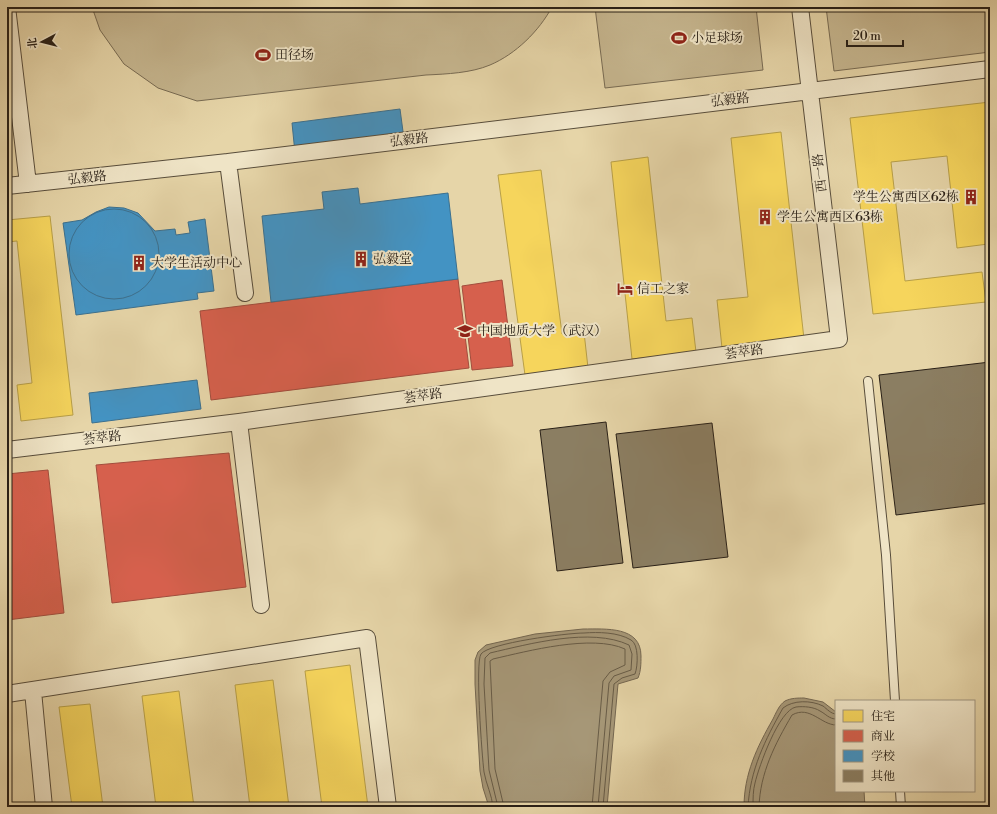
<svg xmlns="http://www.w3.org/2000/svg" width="997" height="814" font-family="'Libre Bodoni','Noto Serif SC',serif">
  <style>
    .green { fill: #c6b68f; stroke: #786b53 }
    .water { fill: #a69777; stroke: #746751 }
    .homes { fill: #f6d55c; stroke: #b89f47 }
    .shops { fill: #d6604d; stroke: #a24d3d }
    .schools { fill: #4393c3; stroke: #3b708f }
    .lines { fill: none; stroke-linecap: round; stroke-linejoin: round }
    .shore { stroke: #685c47; stroke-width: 1 }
    .building { fill: #8b7e62; stroke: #292017 }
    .service-casing { stroke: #584d3b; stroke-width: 10 }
    .minor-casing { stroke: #584d3b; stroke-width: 18 }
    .service { stroke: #efe4c6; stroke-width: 8 }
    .minor { stroke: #efe4c6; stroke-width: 16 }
    .labels { text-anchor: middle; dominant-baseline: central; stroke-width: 4; stroke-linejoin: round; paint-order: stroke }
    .poi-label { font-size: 13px; fill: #292017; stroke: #efe4c6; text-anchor: start }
    .street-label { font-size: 13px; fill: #292017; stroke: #efe4c6 }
  </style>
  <rect width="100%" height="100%" fill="#e6d5a8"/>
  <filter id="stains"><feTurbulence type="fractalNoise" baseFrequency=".005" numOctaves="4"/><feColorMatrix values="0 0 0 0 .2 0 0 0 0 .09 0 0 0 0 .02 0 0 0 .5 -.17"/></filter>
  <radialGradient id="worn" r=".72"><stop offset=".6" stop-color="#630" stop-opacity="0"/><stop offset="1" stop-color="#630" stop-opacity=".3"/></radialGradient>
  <path class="green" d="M 92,7 L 552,7 C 539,31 516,54 490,65 C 471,73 447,74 426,75 L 197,101 L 158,88 L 124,64 L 100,30 Z
    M 595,7 L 756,7 L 763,70 L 605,88 Z
    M 826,7 L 990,7 L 990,52 L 834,71 Z"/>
  <path class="water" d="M 583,629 C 606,629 641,626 641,656 C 641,663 641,671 638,678 L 618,684 L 607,807 L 489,807 L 483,788 L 480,771 L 475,684 L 475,660 L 478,652 L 486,645 L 535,634 Z
    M 804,698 L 823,702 L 836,712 L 836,791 L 864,791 L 865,807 L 744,807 C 744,774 757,747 773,719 C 776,713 779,705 785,701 C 791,698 798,698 804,698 Z"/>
  <path class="homes" d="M 990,102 L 990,232 L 987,233 L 988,244 L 957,248 L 947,156 L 891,162 L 905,281 L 982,272 L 986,302 L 873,314 L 850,118 Z
    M 781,132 L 804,339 L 722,348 L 717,300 L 748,297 L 731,138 Z
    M 648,157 L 666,321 L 692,318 L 696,352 L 632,359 L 611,162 Z
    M 541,170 L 562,334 L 584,332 L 588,368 L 525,375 L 498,175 Z
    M 50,216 L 73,415 L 21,421 L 17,385 L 32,383 L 17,241 L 7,242 L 7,220 Z
    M 350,665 L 368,807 L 322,807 L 305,671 Z
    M 273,680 L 289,807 L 250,807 L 235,685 Z
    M 179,691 L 194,807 L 156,807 L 142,696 Z
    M 90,704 L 103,807 L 72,807 L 59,707 Z"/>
  <path class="shops" d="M 458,279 L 469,368 L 211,400 L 200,311 Z
    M 502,280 L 513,366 L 472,370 L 462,286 Z
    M 229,453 L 246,587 L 112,603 L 96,465 Z
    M 48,470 L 64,613 L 7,620 L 7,474 Z"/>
  <path class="schools" d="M 400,109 L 404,139 L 295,153 L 292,123 Z
    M 358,188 L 360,204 L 448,193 L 458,279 L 271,302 L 262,216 L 324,209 L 322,192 Z
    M 109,207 L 124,208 L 138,213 L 155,231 L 175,229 L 176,235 L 190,233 L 188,222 L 205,219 L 214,291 L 197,293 L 198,299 L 76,315 L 63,223 L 82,220 L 96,212 Z
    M69 254a45 45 0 1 1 90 0a45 45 0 1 1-90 0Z
    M 197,380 L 201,409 L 92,423 L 89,393 Z"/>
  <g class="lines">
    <path class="shore" d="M 493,807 C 492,795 486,784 484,772 C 482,756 475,663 481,654 C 489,643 567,633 584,633 C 598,632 618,632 631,640 C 639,644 638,666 635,674 L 622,678 L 614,684 L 603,807
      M 498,807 L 489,770 L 484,684 L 485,658 L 490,653 C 529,644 591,627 629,645 L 632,654 L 631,670 L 614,676 L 609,683 L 598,807
      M 504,807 L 495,769 L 490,661 L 493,659 C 528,651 592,634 625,649 L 625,665 L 610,672 L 603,681 L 592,807
      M 748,807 C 750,770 765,740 783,708 C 793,700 811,700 823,706 C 827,709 831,714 836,714
      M 753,807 C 753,799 753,790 755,783 C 759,766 779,710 796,707 C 804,706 814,707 820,711 C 826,714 829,719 836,719
      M 759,807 C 760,773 775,744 792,715 C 810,705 821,725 836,725"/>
  </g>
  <path class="building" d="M 990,362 L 990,503 L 896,515 L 879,375 Z
    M 606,422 L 623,563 L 557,571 L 540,430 Z
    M 712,423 L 728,557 L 633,568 L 616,434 Z"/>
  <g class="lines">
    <defs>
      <path id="service" d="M 868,381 L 886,555 L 895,701
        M 900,791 L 901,807"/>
      <path id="minor" d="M 7,7 L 28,184
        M 228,162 L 245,293
        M 7,186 L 228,162 L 990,69
        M 239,422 L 261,605
        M 7,450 L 239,422 L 839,339 L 800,7
        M 33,691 L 44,807
        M 7,694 L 367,638 L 388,807"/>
    </defs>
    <use href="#service" class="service-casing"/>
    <use href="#minor" class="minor-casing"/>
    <use href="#service" class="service"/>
    <use href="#minor" class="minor"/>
  </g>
  <defs>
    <symbol id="stadium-bare" viewBox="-9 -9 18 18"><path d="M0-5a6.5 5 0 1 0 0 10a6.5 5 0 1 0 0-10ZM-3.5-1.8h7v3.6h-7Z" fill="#8f2418" stroke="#efe4c6" stroke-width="2.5" paint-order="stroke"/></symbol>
    <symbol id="building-bare" viewBox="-9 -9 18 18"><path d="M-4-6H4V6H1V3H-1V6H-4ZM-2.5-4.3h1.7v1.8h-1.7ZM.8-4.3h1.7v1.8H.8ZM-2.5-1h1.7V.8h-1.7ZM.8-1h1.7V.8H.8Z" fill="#8f2418" stroke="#efe4c6" stroke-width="2.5" paint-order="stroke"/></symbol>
    <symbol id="hotel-bare" viewBox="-9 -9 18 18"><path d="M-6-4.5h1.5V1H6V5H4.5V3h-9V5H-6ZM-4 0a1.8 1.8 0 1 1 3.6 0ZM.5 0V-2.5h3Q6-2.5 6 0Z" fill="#8f2418" stroke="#efe4c6" stroke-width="2.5" paint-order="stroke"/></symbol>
    <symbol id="university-bare" viewBox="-9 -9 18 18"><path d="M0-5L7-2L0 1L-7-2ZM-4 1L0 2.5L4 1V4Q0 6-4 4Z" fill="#8f2418" stroke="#efe4c6" stroke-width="2.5" paint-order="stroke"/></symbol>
  </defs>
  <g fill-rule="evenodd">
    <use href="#stadium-bare" x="668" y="27" width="22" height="22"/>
    <use href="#stadium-bare" x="252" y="44" width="22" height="22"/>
    <use href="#building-bare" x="960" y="186" width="22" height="22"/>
    <use href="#building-bare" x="754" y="206" width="22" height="22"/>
    <use href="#building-bare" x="350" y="248" width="22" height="22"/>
    <use href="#building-bare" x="128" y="252" width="22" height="22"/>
    <use href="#hotel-bare" x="614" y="278" width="22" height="22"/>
    <use href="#university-bare" x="454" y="320" width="22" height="22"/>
  </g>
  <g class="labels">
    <g class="poi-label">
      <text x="691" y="38">小足球场</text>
      <text x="275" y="55">田径场</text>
      <text x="959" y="197" text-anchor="end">学生公寓西区62栋</text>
      <text x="777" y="217">学生公寓西区63栋</text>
      <text x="373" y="259">弘毅堂</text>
      <text x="151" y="263">大学生活动中心</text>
      <text x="637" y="289">信工之家</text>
      <text x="477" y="331">中国地质大学（武汉）</text>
    </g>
    <g class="street-label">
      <text transform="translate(730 100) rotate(-7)">弘毅路</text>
      <text transform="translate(409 140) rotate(-7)">弘毅路</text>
      <text transform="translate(820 173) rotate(-97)">西一路</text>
      <text transform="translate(87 178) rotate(-6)">弘毅路</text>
      <text transform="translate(744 352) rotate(-8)">荟萃路</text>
      <text transform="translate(423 396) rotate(-8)">荟萃路</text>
      <text transform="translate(102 438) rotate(-7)">荟萃路</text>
    </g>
  </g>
  <rect width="997" height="814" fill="none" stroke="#e6d5a8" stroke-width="24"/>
  <rect x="8" y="8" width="981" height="798" fill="none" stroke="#292017" stroke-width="2"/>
  <rect x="12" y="12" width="973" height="790" fill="none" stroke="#292017"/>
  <rect x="835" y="700" width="140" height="92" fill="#efe4c6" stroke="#a09680"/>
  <rect x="843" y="710" width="20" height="12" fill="#f6d55c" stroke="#a09680"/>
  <text x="871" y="720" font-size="12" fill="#292017">住宅</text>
  <rect x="843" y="730" width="20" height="12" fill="#d6604d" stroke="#a09680"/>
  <text x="871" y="740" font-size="12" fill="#292017">商业</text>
  <rect x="843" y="750" width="20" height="12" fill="#4393c3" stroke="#a09680"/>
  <text x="871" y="760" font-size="12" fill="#292017">学校</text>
  <rect x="843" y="770" width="20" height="12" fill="#8b7e62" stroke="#a09680"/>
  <text x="871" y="780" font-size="12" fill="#292017">其他</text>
  <g transform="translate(42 42) rotate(263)" stroke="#efe4c6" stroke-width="3" paint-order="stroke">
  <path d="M0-3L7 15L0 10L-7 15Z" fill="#292017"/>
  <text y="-6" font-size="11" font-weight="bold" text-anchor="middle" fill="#292017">北</text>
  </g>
  <path d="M847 40v6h56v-6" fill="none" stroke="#292017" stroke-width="2"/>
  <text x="853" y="40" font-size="12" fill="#292017" stroke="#efe4c6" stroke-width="3" paint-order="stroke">20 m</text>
  <rect width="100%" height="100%" filter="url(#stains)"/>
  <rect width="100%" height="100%" fill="url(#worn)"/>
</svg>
